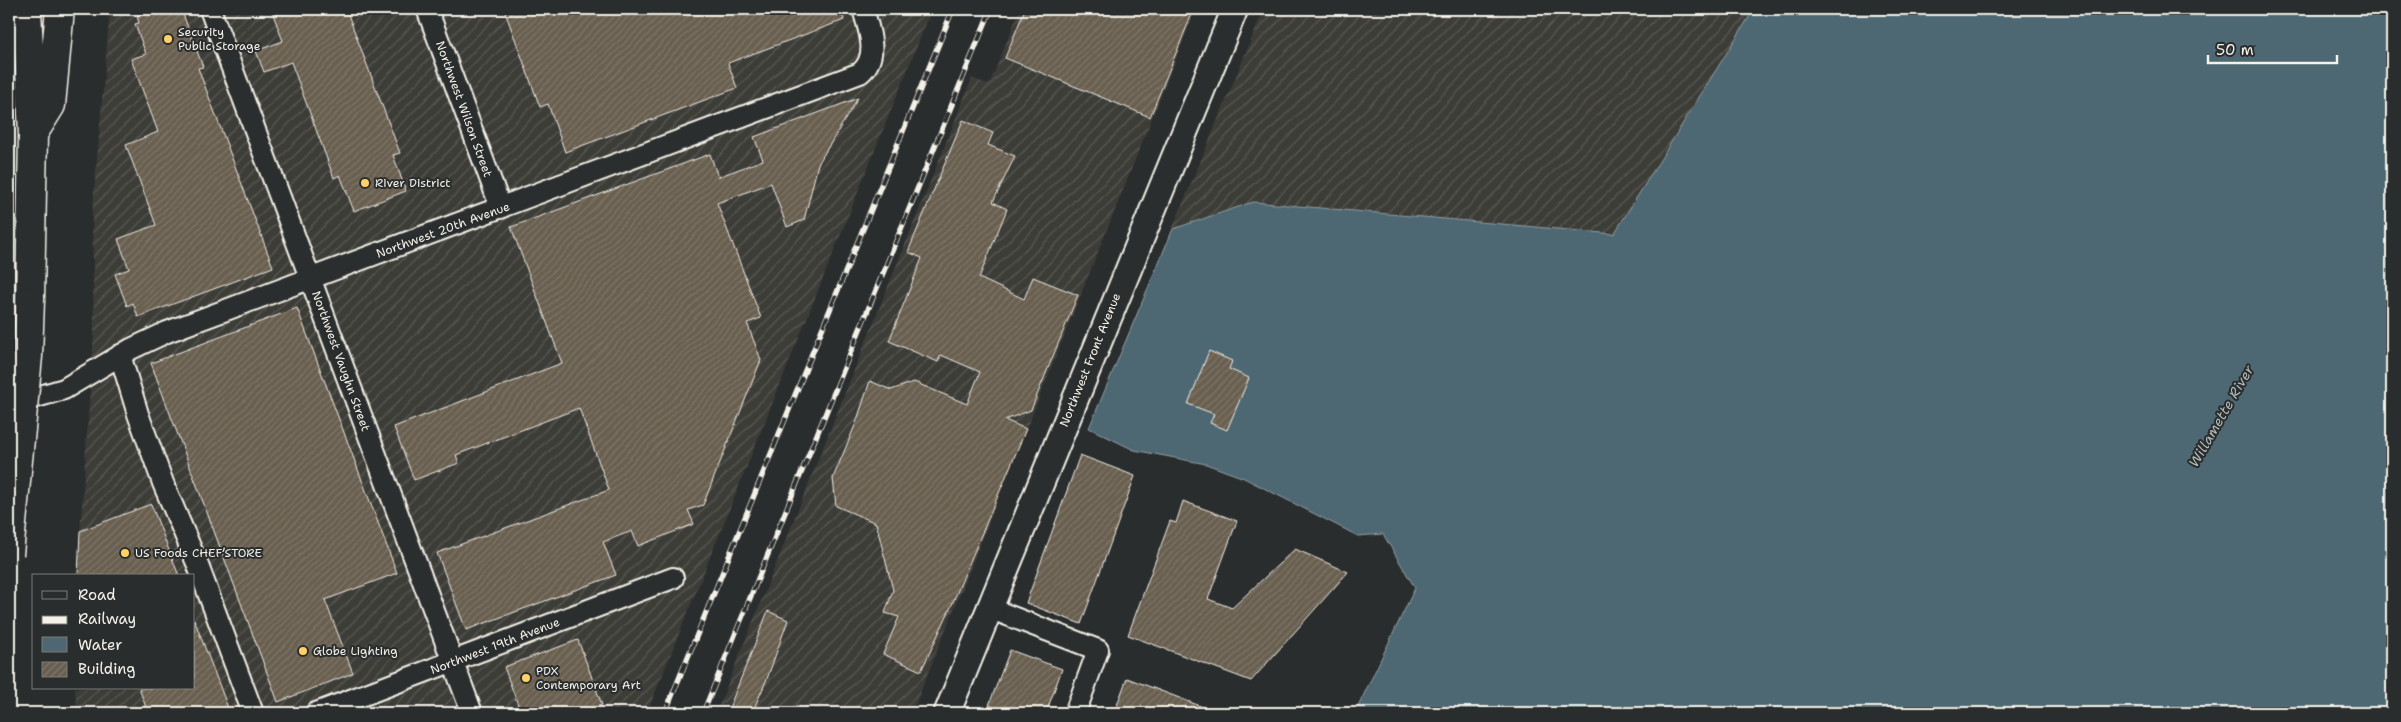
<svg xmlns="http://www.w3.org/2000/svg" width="2401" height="722" font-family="'Shantell Sans',sans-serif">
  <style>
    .industrial { fill: url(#industrial-furrows) }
    .water { fill: #4e6773; stroke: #909ea2 }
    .building { fill: url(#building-hatch); stroke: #f4f1e8 }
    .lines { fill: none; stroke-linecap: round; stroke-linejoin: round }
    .minor-casing { stroke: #f4f1e8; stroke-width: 24 }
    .major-casing { stroke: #f4f1e8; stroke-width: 29 }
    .highway-casing { stroke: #f4f1e8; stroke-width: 31 }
    .minor { stroke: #2a2d2e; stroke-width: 20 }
    .major { stroke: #2a2d2e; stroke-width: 25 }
    .highway { stroke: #2a2d2e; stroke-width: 28 }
    .rail-casing { stroke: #f4f1e8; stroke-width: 5.5 }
    .rail { stroke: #2a2d2e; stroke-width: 4; stroke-dasharray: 11; stroke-linecap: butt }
    .highway-bridge-casing { stroke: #f4f1e8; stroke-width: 31; stroke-linecap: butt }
    .highway-bridge { stroke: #2a2d2e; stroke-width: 28 }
    .poi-dot { fill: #ffd166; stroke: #2a2d2e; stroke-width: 2 }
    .labels { text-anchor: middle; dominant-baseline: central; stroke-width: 4; stroke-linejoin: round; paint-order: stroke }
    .poi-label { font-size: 12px; fill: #f4f1e8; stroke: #2a2d2e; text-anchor: start }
    .street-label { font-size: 12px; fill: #f4f1e8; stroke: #2a2d2e }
    .water-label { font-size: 14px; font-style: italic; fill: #b2bab9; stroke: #2a2d2e }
  </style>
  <defs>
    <pattern id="industrial-furrows" width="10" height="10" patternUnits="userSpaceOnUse" patternTransform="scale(1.25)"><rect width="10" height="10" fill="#3d3c38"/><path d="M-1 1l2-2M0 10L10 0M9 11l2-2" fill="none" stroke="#5a5955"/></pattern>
    <pattern id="building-hatch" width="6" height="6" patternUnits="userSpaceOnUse" patternTransform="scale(1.25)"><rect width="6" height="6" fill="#695f50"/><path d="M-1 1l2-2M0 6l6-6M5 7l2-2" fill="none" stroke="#7f7669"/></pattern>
  </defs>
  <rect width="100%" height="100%" fill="#2a2d2e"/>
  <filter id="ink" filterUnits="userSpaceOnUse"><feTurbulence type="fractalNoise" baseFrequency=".02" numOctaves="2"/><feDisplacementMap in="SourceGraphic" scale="10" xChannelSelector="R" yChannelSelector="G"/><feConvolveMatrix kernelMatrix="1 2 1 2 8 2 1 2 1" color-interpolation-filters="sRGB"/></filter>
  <g filter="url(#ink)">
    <path class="industrial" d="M 110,9 L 932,9 L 647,713 L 77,713 L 75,688 L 194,688 L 194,576 L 77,576 L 94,333 L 92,216 Z
      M 1020,9 L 1196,9 L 912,713 L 716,713 L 972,78 L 989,85 Z
      M 1264,9 L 1848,9 L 1661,319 L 1089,428 Z"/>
    <path class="water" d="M 1754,9 L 2392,9 L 2392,713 L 1355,713 L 1415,588 L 1383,534 L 1358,536 L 1244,478 L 1206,464 L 1134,450 L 1089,428 L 1173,229 L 1253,202 L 1614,234 Z"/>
    <path class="building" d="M 155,9 L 181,9 L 203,67 L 198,68 L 273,267 L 138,317 L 133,303 L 127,306 L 115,274 L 129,269 L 118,239 L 156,225 L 126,145 L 158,132 L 131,59 L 146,54 L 135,24 L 139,23 L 137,16 Z
      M 271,9 L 346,9 L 400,153 L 393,155 L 406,191 L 354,211 L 340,175 L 334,178 L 291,62 L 264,72 L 256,51 L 283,41 Z
      M 504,9 L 840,9 L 844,20 L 728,63 L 737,88 L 565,152 L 548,104 L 540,107 Z
      M 1025,9 L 1194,9 L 1150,117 L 1005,58 Z
      M 858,98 L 818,164 L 804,220 L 787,227 L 771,183 L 717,203 L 761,318 L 747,323 L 761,360 L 703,505 L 688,510 L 694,524 L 638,546 L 632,531 L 603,542 L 616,575 L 466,630 L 437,553 L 609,490 L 579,408 L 456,455 L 459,463 L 414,480 L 394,427 L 562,363 L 511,227 L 710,154 L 718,177 L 763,160 L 754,137 Z
      M 963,120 L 993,133 L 988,145 L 1015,156 L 993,202 L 1007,209 L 979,278 L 1024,299 L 1033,277 L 1078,295 L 1031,410 L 1005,420 L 1026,429 L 950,609 L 921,671 L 883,654 L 899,617 L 885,613 L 893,590 L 876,523 L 836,506 L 833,478 L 856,423 L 870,381 L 891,390 L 914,382 L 967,404 L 980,372 L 941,355 L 938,362 L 889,341 L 922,258 L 908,252 Z
      M 297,308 L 397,573 L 325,600 L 353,673 L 278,702 L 151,363 Z
      M 1209,351 L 1232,361 L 1229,369 L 1249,378 L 1227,430 L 1210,423 L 1214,414 L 1188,404 Z
      M 1080,455 L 1135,476 L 1081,624 L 1026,603 Z
      M 1183,501 L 1237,521 L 1208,599 L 1232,608 L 1295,549 L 1348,572 L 1251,681 L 1128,635 L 1170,521 L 1176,523 Z
      M 151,504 L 179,576 L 78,576 L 80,531 Z
      M 768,611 L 788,620 L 767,679 L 752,713 L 727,713 Z
      M 194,619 L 230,713 L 148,713 L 139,688 L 194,688 Z
      M 578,640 L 602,705 L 579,713 L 521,713 L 504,667 Z
      M 1010,650 L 1062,669 L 1046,713 L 993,713 L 996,708 L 989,705 Z
      M 1127,678 L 1216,712 L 1216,713 L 1114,713 Z"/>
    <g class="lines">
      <defs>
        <path id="minor" d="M 210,9 L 472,713
          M 427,9 L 501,208
          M 120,355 L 138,414 L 163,483 L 197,563 L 253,713
          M 9,405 L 64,389 L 131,349 L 167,332 L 860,73 C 880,57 869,30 863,9
          M 989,608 L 1098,650 L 1075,713
          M 316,713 L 673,578"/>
        <path id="major" d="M 947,713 L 1235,9"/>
        <path id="highway" d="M 27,9 L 33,134 L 30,300
          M 33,134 L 51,105 L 60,9"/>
      </defs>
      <use href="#minor" class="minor-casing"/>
      <use href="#major" class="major-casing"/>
      <use href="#highway" class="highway-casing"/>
      <use href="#minor" class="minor"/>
      <use href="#major" class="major"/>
      <use href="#highway" class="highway"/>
      <defs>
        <path id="rail" d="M 665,713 L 953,9
          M 703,713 L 991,9"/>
      </defs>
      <use href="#rail" class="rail-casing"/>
      <use href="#rail" class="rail"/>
      <defs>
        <path id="highway-bridge" d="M 9,554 L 28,356 L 30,300"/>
      </defs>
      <use href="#highway-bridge" class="highway-bridge-casing"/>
      <use href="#highway-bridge" class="highway-bridge"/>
    </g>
  </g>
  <g class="poi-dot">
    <circle cx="168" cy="39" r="5"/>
    <circle cx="365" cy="183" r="5"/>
    <circle cx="125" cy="553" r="5"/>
    <circle cx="303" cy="651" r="5"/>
    <circle cx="526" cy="678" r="5"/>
  </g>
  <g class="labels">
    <g class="poi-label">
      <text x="178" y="32">Security<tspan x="178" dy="14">Public Storage</tspan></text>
      <text x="375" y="183">River District</text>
      <text x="135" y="553">US Foods CHEF’STORE</text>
      <text x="313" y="651">Globe Lighting</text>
      <text x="536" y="671">PDX<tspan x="536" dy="14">Contemporary Art</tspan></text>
    </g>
    <g class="street-label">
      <text transform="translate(464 109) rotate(70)">Northwest Wilson Street</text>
      <text transform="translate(443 230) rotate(-20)">Northwest 20th Avenue</text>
      <text transform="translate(1090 360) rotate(-68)">Northwest Front Avenue</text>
      <text transform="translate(341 361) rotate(70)">Northwest Vaughn Street</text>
      <text transform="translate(495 646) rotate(-21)">Northwest 19th Avenue</text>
    </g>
    <g class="water-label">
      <text transform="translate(2221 416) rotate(-60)">Willamette River</text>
    </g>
  </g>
  <rect width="2401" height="722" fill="none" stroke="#2a2d2e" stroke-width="30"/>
  <rect x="15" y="15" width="2371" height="692" fill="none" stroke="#f4f1e8" stroke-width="2" filter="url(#ink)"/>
  <rect x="32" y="574" width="162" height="115" fill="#2a2d2e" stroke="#7b7b78"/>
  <rect x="42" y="591" width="25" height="8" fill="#2a2d2e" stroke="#7b7b78"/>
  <text x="78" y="600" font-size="15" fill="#f4f1e8">Road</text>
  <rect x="42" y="616" width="25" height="8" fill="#f4f1e8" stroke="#7b7b78"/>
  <text x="78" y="624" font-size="15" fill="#f4f1e8">Railway</text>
  <rect x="42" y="637" width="25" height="15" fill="#4e6773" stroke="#7b7b78"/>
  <text x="78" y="650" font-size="15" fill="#f4f1e8">Water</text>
  <rect x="42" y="662" width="25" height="15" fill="url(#building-hatch)" stroke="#7b7b78"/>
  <text x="78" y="674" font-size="15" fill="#f4f1e8">Building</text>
  <path d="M2208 55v8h129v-8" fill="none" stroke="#f4f1e8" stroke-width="2.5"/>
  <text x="2216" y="55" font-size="15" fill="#f4f1e8" stroke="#2a2d2e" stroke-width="4" paint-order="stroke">50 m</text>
</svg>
